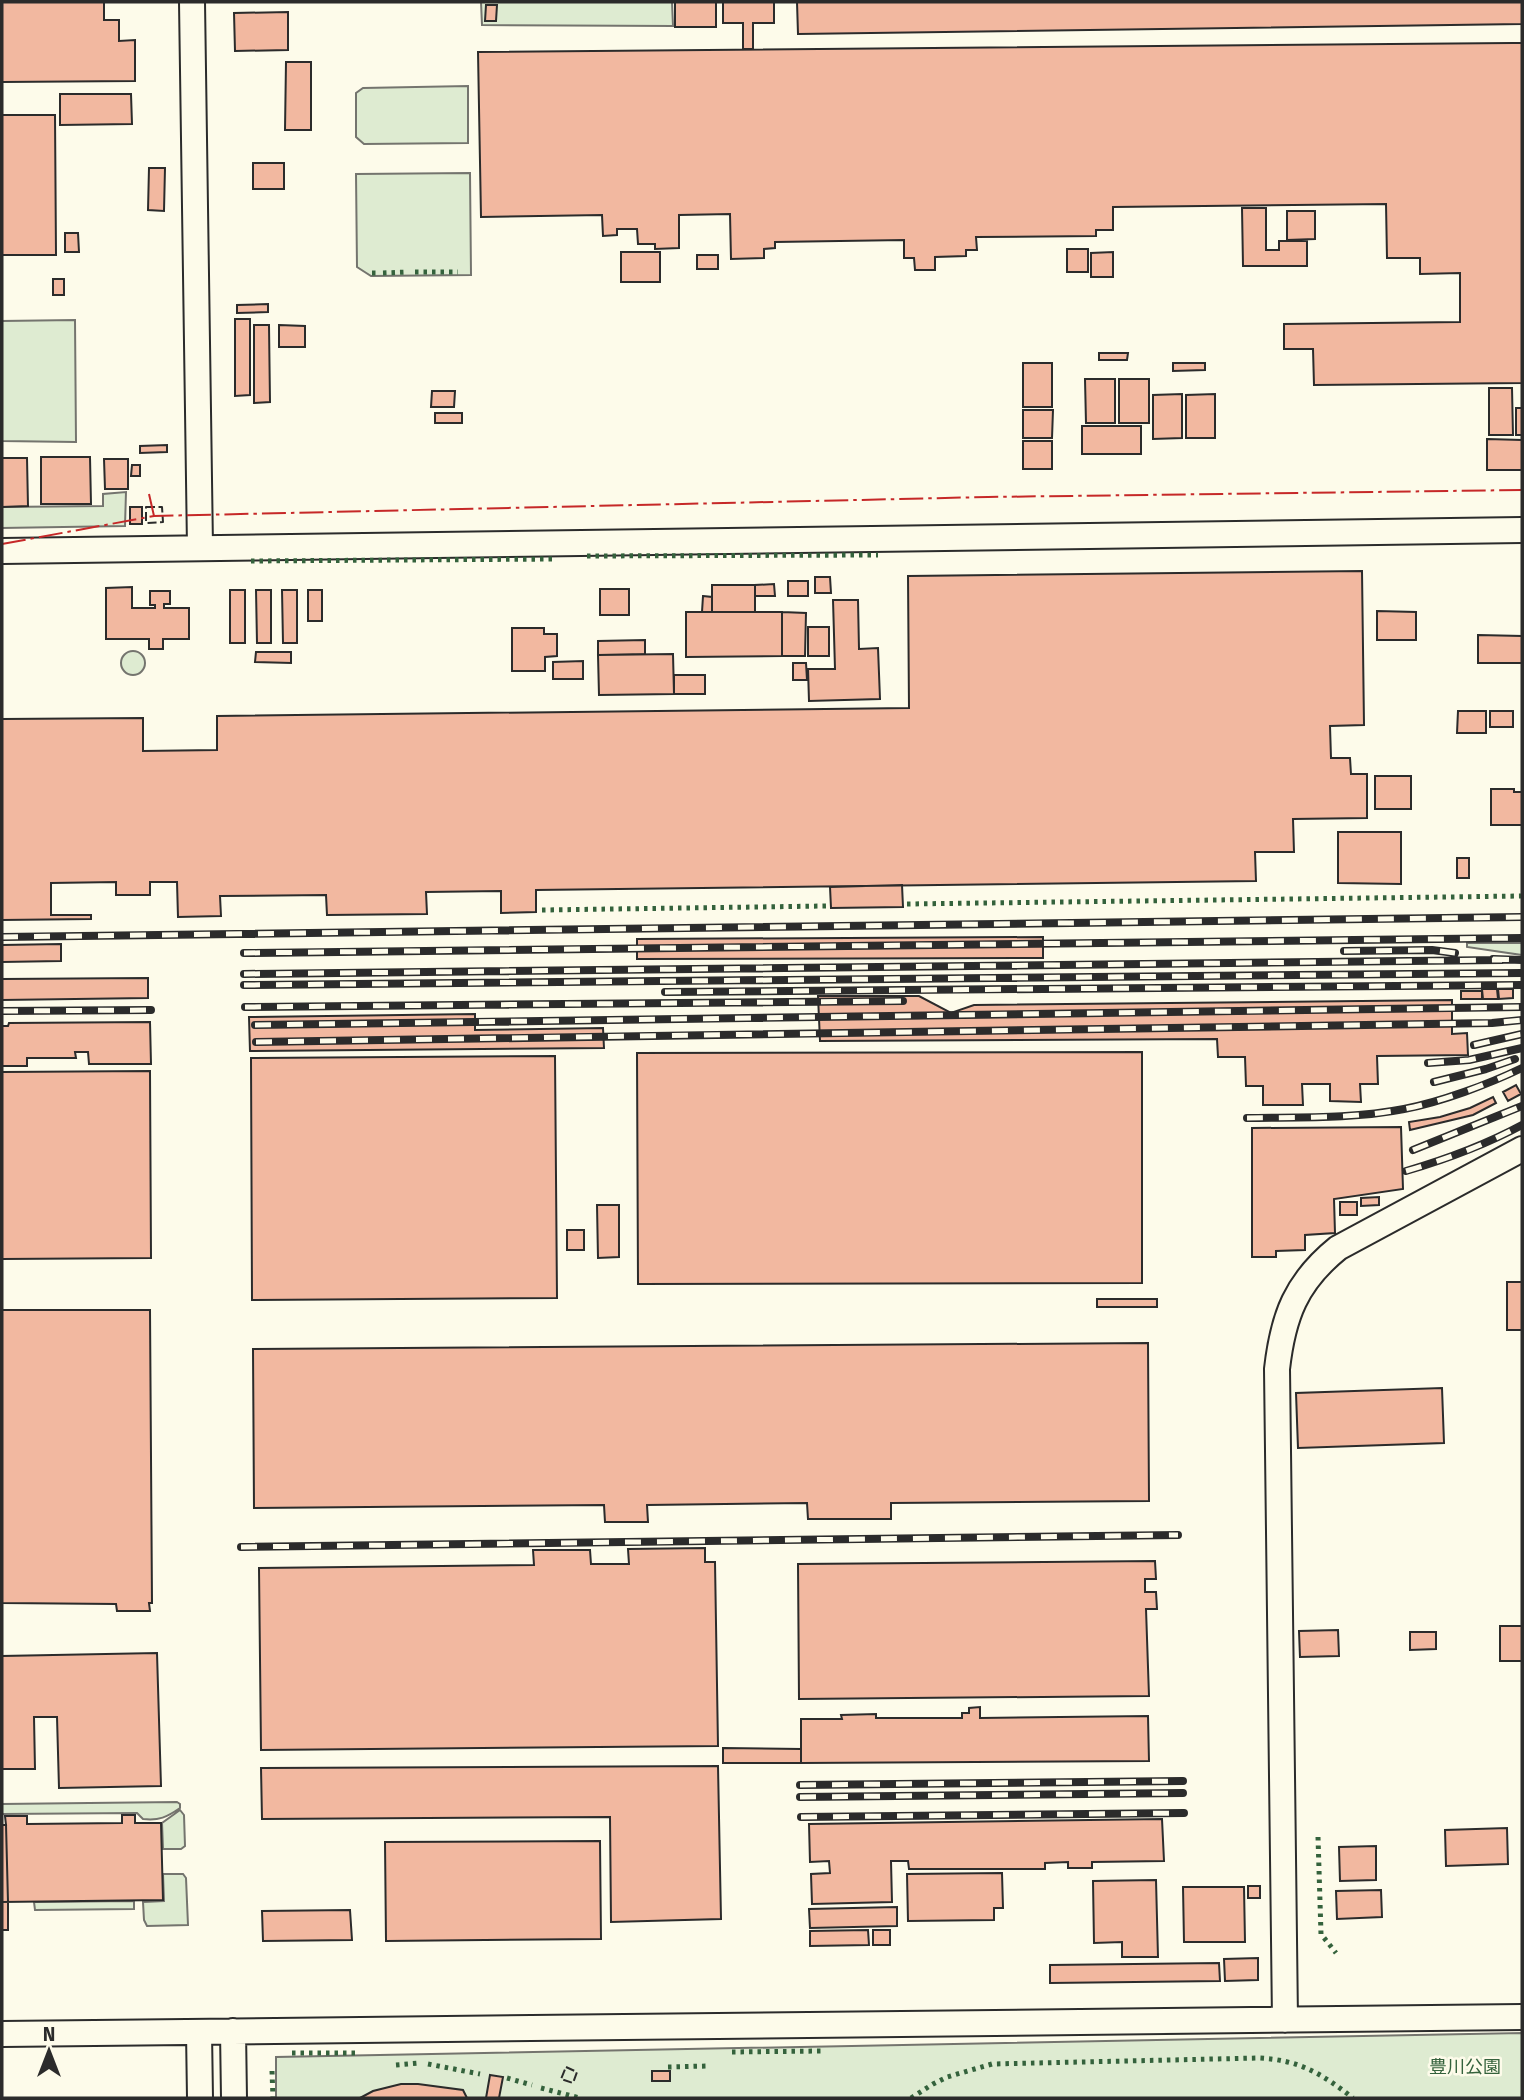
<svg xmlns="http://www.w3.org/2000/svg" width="1524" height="2100" font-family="'Fira Sans','Noto Sans JP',sans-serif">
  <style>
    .green { fill: #deebd1; stroke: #74746e; stroke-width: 2 }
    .building { fill: #f2b8a0; stroke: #2b2b2b; stroke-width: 2 }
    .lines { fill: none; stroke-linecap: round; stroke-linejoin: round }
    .secondary-casing { stroke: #2b2b2b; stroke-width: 28 }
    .secondary { stroke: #fdfbea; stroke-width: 24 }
    .rail-casing { stroke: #2b2b2b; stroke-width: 8 }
    .rail { stroke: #fdfbea; stroke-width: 5; stroke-dasharray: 16; stroke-linecap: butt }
    .hedge { stroke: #34623c; stroke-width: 5; stroke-dasharray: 3.5 5; stroke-linecap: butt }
    .fence { stroke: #2b2b2b; stroke-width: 2; stroke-dasharray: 9 3.5; stroke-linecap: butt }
    .power { stroke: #c62828; stroke-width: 2; stroke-dasharray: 24 5 3.5 5; stroke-linecap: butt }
    .labels { text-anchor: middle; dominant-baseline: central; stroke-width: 5; stroke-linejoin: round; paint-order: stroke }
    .park-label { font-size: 18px; fill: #34623c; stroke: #fdfbea }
  </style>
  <rect width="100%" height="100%" fill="#fdfbea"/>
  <path class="green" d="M 481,2 L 672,2 L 673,26 L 482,25 Z
    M 468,86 L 468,143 L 364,144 L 356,137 L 356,93 L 363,88 Z
    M 470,173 L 471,275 L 371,276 L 357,267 L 356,174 Z
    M 75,320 L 76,442 L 2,441 L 2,321 Z
    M 126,492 L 125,526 L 2,528 L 2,507 L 103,506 L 103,494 Z
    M121 663a12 12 0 1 1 24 0a12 12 0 1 1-24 0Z
    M 1467,943 L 1522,943 L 1522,955 L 1467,947 Z
    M 177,1802 L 180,1804 L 180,1808 C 167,1817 159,1821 143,1819 L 137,1813 L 2,1814 L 2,1804 Z
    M 180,1810 L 184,1815 L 185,1846 L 181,1849 L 163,1849 L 162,1823 Z
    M 163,1874 L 183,1874 L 186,1878 L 188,1925 L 147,1926 L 144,1920 L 143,1902 L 164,1901 Z
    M 134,1901 L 134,1909 L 35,1910 L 34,1902 Z
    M 1522,2033 L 1522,2098 L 276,2098 L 276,2057 Z"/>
  <path class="building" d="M 2,2 L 104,2 L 104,20 L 119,20 L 119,41 L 135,40 L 135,81 L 2,82 Z
    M 675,2 L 716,2 L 716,27 L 675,27 Z
    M 723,2 L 774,2 L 774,23 L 753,23 L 753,49 L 743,49 L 743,23 L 723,23 Z
    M 797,2 L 1522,2 L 1522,24 L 798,34 Z
    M 486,5 L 497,5 L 496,21 L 485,21 Z
    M 288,12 L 288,50 L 235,51 L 234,13 Z
    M 1512,43 L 1522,43 L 1522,383 L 1314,385 L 1313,349 L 1284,349 L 1284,324 L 1460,322 L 1460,273 L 1420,274 L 1420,258 L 1387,258 L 1386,204 L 1113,207 L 1113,230 L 1096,230 L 1096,236 L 976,237 L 977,250 L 966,250 L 966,256 L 935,257 L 935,270 L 915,270 L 914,258 L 904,258 L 904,240 L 775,242 L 775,248 L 764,249 L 764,258 L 731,259 L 730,214 L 679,215 L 679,248 L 655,249 L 655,244 L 638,244 L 637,229 L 617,229 L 617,235 L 603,236 L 602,215 L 481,217 L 478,52 Z
    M 286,62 L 311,62 L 311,130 L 285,130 Z
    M 60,94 L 131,94 L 132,124 L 60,125 Z
    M 2,115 L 55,115 L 56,255 L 2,255 Z
    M 253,163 L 284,163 L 284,189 L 253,189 Z
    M 149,168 L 165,168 L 164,211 L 148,210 Z
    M 1242,208 L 1266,208 L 1266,250 L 1279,250 L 1279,241 L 1307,241 L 1307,266 L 1243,266 Z
    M 1287,211 L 1315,211 L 1315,239 L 1287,240 Z
    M 65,233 L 78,233 L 79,252 L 65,252 Z
    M 1067,249 L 1088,249 L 1088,272 L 1067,272 Z
    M 621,252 L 660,252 L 660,282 L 621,282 Z
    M 1113,252 L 1113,277 L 1091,277 L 1091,253 Z
    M 697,255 L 718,255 L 718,269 L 697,269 Z
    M 53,279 L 64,279 L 64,295 L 53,295 Z
    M 268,304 L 268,312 L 237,313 L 237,305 Z
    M 235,319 L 250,319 L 250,395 L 235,396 Z
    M 254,325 L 269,325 L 270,402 L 254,403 Z
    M 279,325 L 305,326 L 305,347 L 279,347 Z
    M 1099,353 L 1128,353 L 1127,360 L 1099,360 Z
    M 1023,363 L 1052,363 L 1052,407 L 1023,407 Z
    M 1173,363 L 1205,363 L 1205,370 L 1173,371 Z
    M 1085,379 L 1115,379 L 1115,423 L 1086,423 Z
    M 1119,379 L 1149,379 L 1149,423 L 1119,423 Z
    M 1489,388 L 1512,388 L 1513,435 L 1489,435 Z
    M 432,391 L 455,391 L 454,407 L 431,407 Z
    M 1182,394 L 1182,438 L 1153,439 L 1153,395 Z
    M 1215,394 L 1215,438 L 1186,438 L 1186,395 Z
    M 1516,408 L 1522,408 L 1522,435 L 1516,435 Z
    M 1023,410 L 1053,410 L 1052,438 L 1023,438 Z
    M 435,413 L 462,413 L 462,423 L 435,423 Z
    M 1082,426 L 1141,426 L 1141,454 L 1082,454 Z
    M 1487,439 L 1522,440 L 1522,470 L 1487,470 Z
    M 1023,441 L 1052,441 L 1052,469 L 1023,469 Z
    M 167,445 L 167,452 L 140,453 L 140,446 Z
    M 41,457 L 90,457 L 91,504 L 41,504 Z
    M 2,458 L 27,458 L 28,506 L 2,507 Z
    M 104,459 L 128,459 L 128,489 L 105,489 Z
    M 132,465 L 140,465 L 140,476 L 131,476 Z
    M 130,507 L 142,507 L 142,524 L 130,524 Z
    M 1362,571 L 1364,725 L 1330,726 L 1331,758 L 1350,758 L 1351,774 L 1367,774 L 1367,818 L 1293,819 L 1294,852 L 1255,852 L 1256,881 L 536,890 L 536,912 L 501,913 L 501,891 L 426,892 L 427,914 L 327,915 L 326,895 L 220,896 L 221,916 L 178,917 L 177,882 L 150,882 L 150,895 L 116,895 L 116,882 L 51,883 L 51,915 L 91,915 L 91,919 L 2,920 L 2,719 L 143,718 L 143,751 L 217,750 L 217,716 L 909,708 L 908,576 Z
    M 815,577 L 830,577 L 831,593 L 815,593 Z
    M 788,581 L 808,581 L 808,596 L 788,596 Z
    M 774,584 L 775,596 L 755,596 L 755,585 Z
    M 712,585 L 755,585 L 755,612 L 712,612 Z
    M 132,587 L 132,608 L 155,608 L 155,605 L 150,605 L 150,591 L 170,591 L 170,604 L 164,604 L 164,608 L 189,608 L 189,639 L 163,639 L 163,649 L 149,649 L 149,639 L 106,639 L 106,588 Z
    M 600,589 L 629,589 L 629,615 L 600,615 Z
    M 230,590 L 245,590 L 245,643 L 230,643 Z
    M 256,590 L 271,590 L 271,643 L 257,643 Z
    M 282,590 L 297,590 L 297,643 L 283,643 Z
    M 308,590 L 322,590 L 322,621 L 308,621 Z
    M 703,596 L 712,597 L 712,612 L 702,612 Z
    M 833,600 L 858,600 L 859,649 L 878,648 L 880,699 L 809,701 L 808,669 L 835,669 Z
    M 1377,611 L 1416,612 L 1416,640 L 1377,640 Z
    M 686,612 L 782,612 L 782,656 L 686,657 Z
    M 782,612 L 806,613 L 805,656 L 782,656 Z
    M 808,627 L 829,627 L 829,656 L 808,656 Z
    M 512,628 L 544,628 L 544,634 L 557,634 L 557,656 L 545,657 L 545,671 L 512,671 Z
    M 1478,635 L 1522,636 L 1522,663 L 1478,663 Z
    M 645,640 L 645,654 L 598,655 L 598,641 Z
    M 256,652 L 291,652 L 291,663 L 255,662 Z
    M 673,654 L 674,694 L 599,695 L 598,655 Z
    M 583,661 L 583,679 L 553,679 L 553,662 Z
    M 793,663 L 806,663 L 807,680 L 793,680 Z
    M 674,675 L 705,675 L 705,694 L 674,694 Z
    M 1458,711 L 1486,711 L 1486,733 L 1457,733 Z
    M 1490,711 L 1513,711 L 1513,727 L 1490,727 Z
    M 1375,776 L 1411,776 L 1411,809 L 1375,809 Z
    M 1491,789 L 1514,789 L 1514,792 L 1522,792 L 1522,825 L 1491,825 Z
    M 1338,832 L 1401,832 L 1401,884 L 1338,883 Z
    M 1457,858 L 1469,858 L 1469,878 L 1457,878 Z
    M 902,885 L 903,907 L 831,908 L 830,887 Z
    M 1043,937 L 1043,958 L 637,959 L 637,939 Z
    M 61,944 L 61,961 L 2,962 L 2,945 Z
    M 148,978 L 148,998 L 2,1000 L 2,979 Z
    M 1482,989 L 1497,989 L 1498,999 L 1483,999 Z
    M 1498,989 L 1513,989 L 1513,998 L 1499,999 Z
    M 1461,991 L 1482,991 L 1482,999 L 1461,999 Z
    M 818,996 L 919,996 L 951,1013 L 974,1005 L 1452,1000 L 1452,1034 L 1467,1033 L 1468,1055 L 1377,1056 L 1378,1084 L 1360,1084 L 1361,1102 L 1330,1101 L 1330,1084 L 1302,1084 L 1303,1105 L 1263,1105 L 1263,1086 L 1246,1086 L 1245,1057 L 1218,1057 L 1217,1039 L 820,1041 Z
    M 475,1014 L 475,1030 L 603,1028 L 604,1048 L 250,1051 L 249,1017 Z
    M 150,1022 L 151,1064 L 89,1064 L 88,1052 L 75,1052 L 76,1058 L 27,1058 L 27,1066 L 2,1066 L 2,1026 L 8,1026 L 9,1023 Z
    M 1142,1052 L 1142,1283 L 638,1284 L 637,1053 Z
    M 555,1056 L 557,1298 L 252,1300 L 251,1058 Z
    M 150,1071 L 151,1258 L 2,1259 L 2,1072 Z
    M 1516,1085 L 1521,1094 L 1508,1101 L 1503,1092 Z
    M 1493,1097 L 1496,1103 L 1473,1115 L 1410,1130 L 1409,1122 L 1440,1117 L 1470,1108 Z
    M 1401,1127 L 1403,1189 L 1334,1199 L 1335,1233 L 1305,1235 L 1305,1250 L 1276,1251 L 1276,1257 L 1252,1257 L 1252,1128 Z
    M 1379,1197 L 1379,1205 L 1361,1206 L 1361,1198 Z
    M 1340,1202 L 1357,1202 L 1357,1215 L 1340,1215 Z
    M 597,1205 L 619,1205 L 619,1257 L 598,1258 Z
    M 567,1230 L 584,1230 L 584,1250 L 567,1250 Z
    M 1507,1282 L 1522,1282 L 1522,1330 L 1507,1330 Z
    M 1097,1299 L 1157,1299 L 1157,1307 L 1097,1307 Z
    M 2,1310 L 150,1310 L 152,1603 L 149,1603 L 150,1611 L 117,1611 L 116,1604 L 2,1603 Z
    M 1148,1343 L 1149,1501 L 891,1503 L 891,1519 L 808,1519 L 807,1503 L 647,1505 L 648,1522 L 605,1522 L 604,1505 L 254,1508 L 253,1349 Z
    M 1442,1388 L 1444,1443 L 1298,1448 L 1296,1393 Z
    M 705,1548 L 705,1562 L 715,1562 L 718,1746 L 261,1750 L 259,1568 L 534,1565 L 533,1550 L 590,1550 L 591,1564 L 629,1564 L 628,1549 Z
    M 1155,1561 L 1156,1579 L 1145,1579 L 1145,1592 L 1156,1592 L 1157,1609 L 1146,1609 L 1149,1696 L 799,1699 L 798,1564 Z
    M 1500,1626 L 1522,1626 L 1522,1661 L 1500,1661 Z
    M 1338,1630 L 1339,1656 L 1300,1657 L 1299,1631 Z
    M 1410,1632 L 1436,1632 L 1436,1649 L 1410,1650 Z
    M 157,1653 L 161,1786 L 59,1788 L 57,1717 L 34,1717 L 35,1769 L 2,1769 L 2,1656 Z
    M 980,1707 L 980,1718 L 1148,1716 L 1149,1761 L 801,1763 L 801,1719 L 842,1719 L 841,1715 L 876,1714 L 876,1718 L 962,1718 L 962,1713 L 969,1713 L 969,1708 Z
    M 723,1748 L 801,1749 L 801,1763 L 723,1763 Z
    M 718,1766 L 721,1919 L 611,1922 L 610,1817 L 262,1819 L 261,1768 Z
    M 122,1815 L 135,1815 L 135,1823 L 161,1823 L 163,1900 L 2,1902 L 2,1825 L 6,1825 L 5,1816 L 27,1816 L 27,1824 L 122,1823 Z
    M 1162,1819 L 1164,1861 L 1092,1862 L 1092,1868 L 1068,1868 L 1068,1862 L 1045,1863 L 1045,1869 L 909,1869 L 908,1861 L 891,1861 L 892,1902 L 812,1904 L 811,1874 L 830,1873 L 829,1861 L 810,1862 L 809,1824 Z
    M 2,1825 L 6,1825 L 8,1902 L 2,1902 Z
    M 1507,1828 L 1508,1864 L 1446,1866 L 1445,1830 Z
    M 600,1841 L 601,1939 L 386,1941 L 385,1842 Z
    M 1376,1846 L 1376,1880 L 1340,1881 L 1339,1847 Z
    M 1002,1873 L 1003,1908 L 994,1908 L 994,1920 L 908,1921 L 907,1874 Z
    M 1156,1880 L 1158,1957 L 1122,1957 L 1122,1942 L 1094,1943 L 1093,1881 Z
    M 1248,1886 L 1260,1886 L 1260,1898 L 1248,1898 Z
    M 1183,1887 L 1244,1887 L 1245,1942 L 1184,1942 Z
    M 1381,1890 L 1382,1917 L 1337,1919 L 1336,1891 Z
    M 2,1902 L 8,1902 L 8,1930 L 2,1930 Z
    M 897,1907 L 897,1926 L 810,1928 L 809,1909 Z
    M 350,1910 L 352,1940 L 263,1941 L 262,1911 Z
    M 868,1930 L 869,1945 L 810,1946 L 810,1931 Z
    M 873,1930 L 890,1930 L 890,1945 L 873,1945 Z
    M 1258,1958 L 1258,1980 L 1225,1981 L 1224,1959 Z
    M 1219,1963 L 1220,1981 L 1050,1983 L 1050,1965 Z
    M 652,2071 L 670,2071 L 670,2081 L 652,2081 Z
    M 490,2075 L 503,2077 L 499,2098 L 486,2098 Z
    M 401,2084 L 418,2084 L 463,2090 L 467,2098 L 360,2098 L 373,2091 Z"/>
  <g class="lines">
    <defs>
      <path id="secondary" d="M 192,2 L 200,547
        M 2,551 L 1522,530
        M 1285,2020 L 1277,1369 C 1283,1316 1296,1282 1338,1248 L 1522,1149
        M 233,2031 L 234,2098
        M 199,2032 L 200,2098
        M 2,2034 L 1522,2017"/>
    </defs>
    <use href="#secondary" class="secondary-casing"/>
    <use href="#secondary" class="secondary"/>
    <defs>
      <path id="rail" d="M 2,937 L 1522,917
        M 1344,951 L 1432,950 L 1455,953
        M 244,953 L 1522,938
        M 1493,959 L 1522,960
        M 244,974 L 1502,960
        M 244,985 L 1522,973
        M 665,992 L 1522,985
        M 245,1007 L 903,1001
        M 2,1011 L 151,1010
        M 255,1025 L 1522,1007
        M 256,1042 L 1492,1023 L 1522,1020
        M 1474,1045 L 1522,1034
        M 1428,1063 L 1469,1060 L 1522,1048
        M 1434,1082 L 1486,1069 L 1515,1059
        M 1247,1118 C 1299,1117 1353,1119 1404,1109 C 1441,1102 1489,1084 1522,1068
        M 1413,1150 L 1522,1106
        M 1406,1171 C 1447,1159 1485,1145 1522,1125
        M 241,1547 L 1178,1535
        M 800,1785 L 1183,1781
        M 800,1797 L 1183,1793
        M 801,1817 L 1184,1813"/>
    </defs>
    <use href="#rail" class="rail-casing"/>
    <use href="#rail" class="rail"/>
    <path class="hedge" d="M 415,272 L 458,272
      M 372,273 L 379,273
      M 383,273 L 408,272
      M 587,556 L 878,555
      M 251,561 L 557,559
      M 907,904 L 1522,896
      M 542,910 L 826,906
      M 1318,1837 L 1321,1934 L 1336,1953
      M 732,2052 L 822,2051
      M 292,2053 L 360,2053
      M 428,2064 L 480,2074
      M 396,2065 L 419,2063
      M 668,2067 L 707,2066
      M 272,2071 L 273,2098
      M 507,2078 L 532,2085
      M 541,2088 L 580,2098
      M 911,2098 L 933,2084 L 947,2077 L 992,2064 L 1259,2058 C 1300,2060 1322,2074 1353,2098"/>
    <path class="fence" d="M 146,507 L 162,507 L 163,522 L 146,523 Z
      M 566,2067 L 577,2072 L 573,2083 L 561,2079 Z"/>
    <path class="power" d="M 149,494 L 154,516
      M 2,544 L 154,516 L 988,497 L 1522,490"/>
  </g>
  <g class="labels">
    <g class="park-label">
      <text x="1465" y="2067">豊川公園</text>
    </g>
  </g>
  <rect width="1524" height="2100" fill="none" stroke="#2b2b2b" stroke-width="7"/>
  <g transform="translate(49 2051)" stroke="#fdfbea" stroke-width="5" paint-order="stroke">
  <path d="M0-5L12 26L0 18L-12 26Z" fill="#2b2b2b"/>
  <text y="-10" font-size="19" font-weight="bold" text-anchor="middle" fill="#2b2b2b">N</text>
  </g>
</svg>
